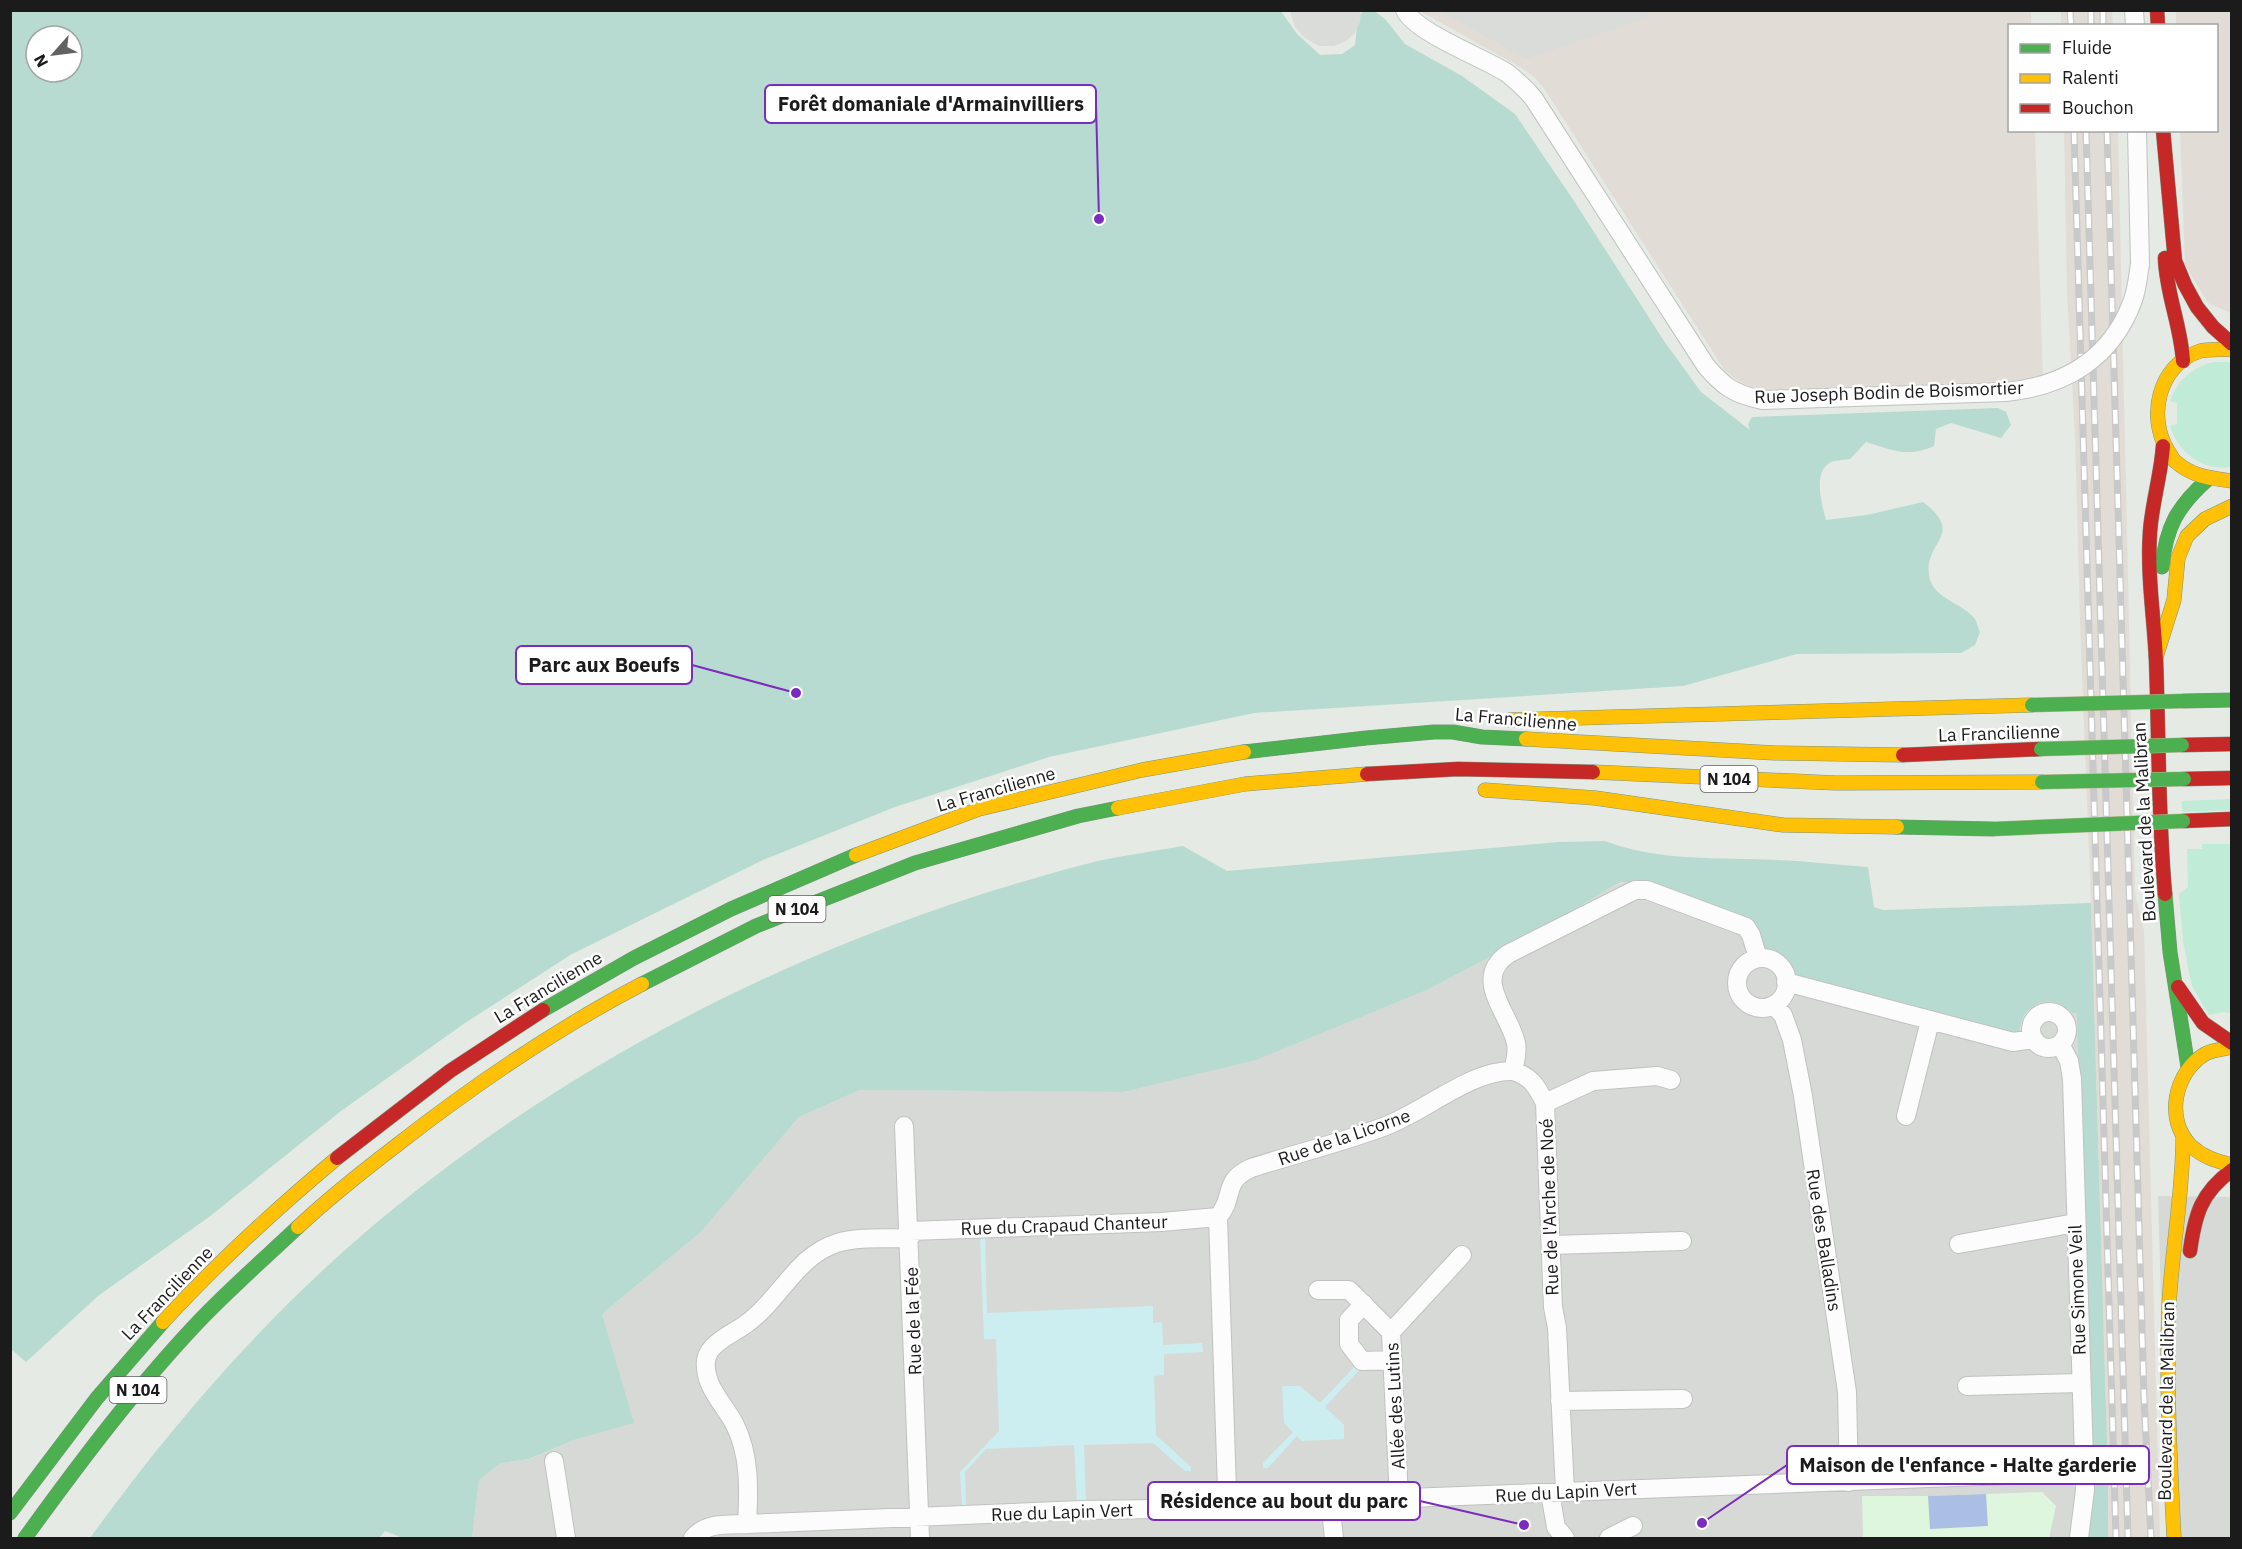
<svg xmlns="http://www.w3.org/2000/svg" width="2242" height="1549" font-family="'IBM Plex Sans',sans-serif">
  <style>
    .residential { fill: #d6d9d5 }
    .industrial { fill: #e2dcd6 }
    .education { fill: #def6de }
    .grass { fill: #c0ebd7 }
    .forest { fill: #b7dbd1; fill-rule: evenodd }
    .park { fill: #cdeef1 }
    .pitch { fill: #aabfe3 }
    .parking { fill: #dadcda }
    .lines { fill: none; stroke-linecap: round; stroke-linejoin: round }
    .street-casing { stroke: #c0c2c0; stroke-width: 20 }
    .fast-casing { stroke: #7c957f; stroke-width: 15 }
    .slow-casing { stroke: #7c957f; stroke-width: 15 }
    .jam-casing { stroke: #7c957f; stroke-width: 15 }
    .street { stroke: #fbfcfb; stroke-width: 18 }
    .fast { stroke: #4caf50; stroke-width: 14 }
    .slow { stroke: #ffc107; stroke-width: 14 }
    .jam { stroke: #c62828; stroke-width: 14 }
    .rail-casing { stroke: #c8c9c8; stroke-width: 7 }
    .rail { stroke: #fff; stroke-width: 4.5; stroke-dasharray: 14; stroke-linecap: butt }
    .street-bridge-casing { stroke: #c0c2c0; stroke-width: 20; stroke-linecap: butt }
    .fast-bridge-casing { stroke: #beb698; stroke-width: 15; stroke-linecap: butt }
    .street-bridge { stroke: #fbfcfb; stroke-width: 18 }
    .fast-bridge { stroke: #4caf50; stroke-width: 14 }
    .labels { text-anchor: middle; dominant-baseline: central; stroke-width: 5; stroke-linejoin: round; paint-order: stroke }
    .shield { fill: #fff; stroke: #5f5f5f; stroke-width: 1.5 }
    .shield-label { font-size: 16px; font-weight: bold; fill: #1b1b1b }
    .street-label { font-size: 18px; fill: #1b1b1b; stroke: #fff }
    .leader { fill: none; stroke: #7b2cbf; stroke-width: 2 }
    .callout-dot { fill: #7b2cbf; stroke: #fff; stroke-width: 2 }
    .callout { fill: #fff; stroke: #7b2cbf; stroke-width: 2 }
    .callout-label { font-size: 20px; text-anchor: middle; font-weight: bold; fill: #1b1b1b }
  </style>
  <rect width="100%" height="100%" fill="#e5eae4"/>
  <path class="residential" d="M 1625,882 L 1633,882 L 1739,915 L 1766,953 L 1779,961 L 1789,975 L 1910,1025 L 1915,1010 L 2020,1033 L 2023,1019 L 2031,1007 L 2037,1004 L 2053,1002 L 2067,1007 L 2072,1013 L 2094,1012 L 2099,1195 L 2098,1538 L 472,1538 L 479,1480 L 501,1463 L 530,1459 L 574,1440 L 633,1423 L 602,1314 L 701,1232 L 799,1117 L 860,1090 L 1124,1092 L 1255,1060 L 1427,990 L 1551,925 L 1609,888 Z
    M 2158,1196 L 2231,1197 L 2231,1538 L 2168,1538 Z"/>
  <path class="industrial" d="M 1420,11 L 2031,11 L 2031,25 L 2010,26 L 2010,130 L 2035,131 L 2043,378 L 2007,384 L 1762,390 L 1742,383 L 1725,371 L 1543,87 L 1533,76 L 1520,67 Z
    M 2061,11 L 2112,11 L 2113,25 L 2061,25 Z
    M 2176,11 L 2231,11 L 2231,313 L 2208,303 L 2185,265 L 2180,131 L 2216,130 L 2216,26 L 2176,25 Z
    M 2064,131 L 2118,131 L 2135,894 L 2144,931 L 2160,1538 L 2108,1538 L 2108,1476 L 2091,903 L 2080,621 L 2075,435 L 2067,293 Z"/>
  <path class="education" d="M 2042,1492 L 2056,1506 L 2049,1538 L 1863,1538 L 1862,1496 L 1928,1496 Z"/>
  <path class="grass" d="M 2214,362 L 2231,362 L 2231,467 C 2202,471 2179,453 2170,426 L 2177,424 L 2177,403 L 2170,401 C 2178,380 2192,367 2214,362 Z
    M 2231,799 L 2231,810 L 2182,812 L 2182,801 Z
    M 2202,844 L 2231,844 L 2231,1013 L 2223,1012 L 2209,1015 L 2192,986 L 2189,972 L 2183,940 L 2179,894 L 2188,887 L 2187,849 L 2202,849 Z"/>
  <path class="forest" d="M 1280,10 L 1297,34 L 1320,55 L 1342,54 L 1355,45 L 1358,17 L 1364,11 L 1374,11 L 1385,19 L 1405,44 L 1462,76 L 1515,114 L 1574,201 L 1664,341 L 1701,392 L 1750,430 L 1748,424 L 1752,417 L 1998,408 L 2006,412 L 2011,425 L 2001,438 L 1951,423 L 1936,429 L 1934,446 C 1908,458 1892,450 1866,442 L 1850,459 C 1845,460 1836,460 1831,462 C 1812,471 1822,505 1826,520 L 1867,515 L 1923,502 C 1966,535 1924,541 1929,575 C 1932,599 1962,602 1975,619 C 1977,622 1978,628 1980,632 L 1975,645 L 1961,653 L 1797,654 L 1683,686 L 1254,713 L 1049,757 L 895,807 L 763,860 L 572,954 L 465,1023 L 341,1111 L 209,1217 L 98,1296 L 26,1362 L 10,1348 L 10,11 ZM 36,36 L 72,36 L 72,72 L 36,72 Z
    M 1605,841 C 1660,862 1719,857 1777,860 C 1807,861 1838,865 1868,867 L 1874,907 L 1883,910 L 2091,903 L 2108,1476 L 2108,1538 L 2088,1538 L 2093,1496 L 2077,1013 L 2072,1013 C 2058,996 2032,999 2023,1018 C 2020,1025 2021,1031 2017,1036 L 1915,1010 L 1911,1025 L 1792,993 C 1790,981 1789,968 1778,960 C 1770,954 1765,952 1759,943 L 1630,882 L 1622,882 L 1609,888 L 1551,925 L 1427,990 L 1256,1060 L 1124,1092 L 860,1090 L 799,1117 L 701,1232 L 602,1314 L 634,1423 L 574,1440 L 529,1459 L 501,1463 L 479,1480 L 472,1538 L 403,1538 L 385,1531 L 379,1538 L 90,1538 C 169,1429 258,1325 361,1236 C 571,1055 829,929 1098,861 C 1126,855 1155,851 1183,846 L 1227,871 L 1559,842 Z"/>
  <path class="park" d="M 980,1237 L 985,1237 L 987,1313 L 1153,1306 L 1153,1323 L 1162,1322 L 1163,1345 L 1202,1343 L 1203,1352 L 1164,1354 L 1164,1375 L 1154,1376 L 1156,1435 L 1191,1467 L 1191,1471 L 1185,1471 L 1153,1443 L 1084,1445 L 1086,1503 L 1077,1503 L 1074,1445 L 986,1449 L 965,1472 L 966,1507 L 962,1507 L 960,1472 L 999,1431 L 996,1339 L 984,1339 Z
    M 1359,1362 L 1363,1366 L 1325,1407 L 1344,1425 L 1344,1439 L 1302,1441 L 1297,1436 L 1268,1468 L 1263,1468 L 1263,1463 L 1293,1432 L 1284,1423 L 1282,1386 L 1300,1386 L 1320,1403 Z"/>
  <path class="pitch" d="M 1986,1494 L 1988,1526 L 1930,1529 L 1928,1496 Z"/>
  <path class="parking" d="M 1647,10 L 1649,17 L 1526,59 L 1440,11 Z
    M 1290,11 L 1361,11 L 1360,22 L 1355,33 L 1346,41 L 1334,46 L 1319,46 L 1305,38 L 1295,27 Z"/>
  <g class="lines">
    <defs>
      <path id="street" d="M 1405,10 C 1416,33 1484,58 1507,73 C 1517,81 1526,89 1534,99 L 1706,366 C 1724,387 1734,394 1762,400 L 2006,392
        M 2134,10 L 2135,26
        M 2137,130 L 2140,264
        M1737 983a25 25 0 1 1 50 0a25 25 0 1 1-50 0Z
        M 1786,982 L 2013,1042 L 2034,1039
        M 1773,1005 L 1783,1015 L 1792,1040 L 1803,1096 L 1847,1392 L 1849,1482
        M2031 1030a18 18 0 1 1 36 0a18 18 0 1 1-36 0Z
        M 2060,1044 L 2069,1061 L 2072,1079 L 2085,1490 L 2079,1538
        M 1545,1103 L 1593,1081 L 1657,1076 L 1671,1080
        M 1906,1116 L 1930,1021
        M 904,1126 L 920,1538
        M 1218,1217 C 1236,1196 1221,1182 1251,1168 C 1295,1154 1340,1143 1383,1127 C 1423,1113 1472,1069 1513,1071
        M 1218,1217 L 1227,1491
        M 910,1231 L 1161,1222 L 1218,1217
        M 1959,1244 L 2075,1223
        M 1551,1245 L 1682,1241
        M 1318,1290 L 1349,1290 L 1391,1332 L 1399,1499
        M 1364,1304 L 1349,1320 L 1349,1344 L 1362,1361 L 1393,1360
        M 1391,1332 L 1462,1255
        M 1967,1386 L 2080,1383
        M 1560,1401 L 1683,1399
        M 554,1461 L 566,1538
        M 1565,1492 L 1557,1328 L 1553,1307 L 1545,1103 C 1537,1087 1532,1077 1513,1071 C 1515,1062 1518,1053 1516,1043 C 1509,1012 1472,979 1508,954 L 1635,890 L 1647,890 L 1746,927 L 1751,935 L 1758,958
        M 1550,1493 L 1556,1527 L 1565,1538
        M 1330,1501 L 1334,1538
        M 747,1524 C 749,1490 750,1455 735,1425 C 726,1407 707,1389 706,1368 C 705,1361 707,1353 713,1347 C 722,1337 735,1332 746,1324 C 780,1300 796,1256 837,1243 C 859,1236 887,1239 910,1238
        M 693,1538 C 706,1522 728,1525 747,1524 L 1082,1510 L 1228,1508 L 1330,1501 L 2084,1472
        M 1609,1538 L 1633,1526"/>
      <path id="fast" d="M 2162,567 C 2166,527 2177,507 2207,480
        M 2184,701 L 2232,700
        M 1244,752 L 1366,738 L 1434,732 L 1453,732 L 1482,737 L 1526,739
        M 1897,827 L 1993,829
        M 2165,894 L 2170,952 L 2188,1067
        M 642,984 L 756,926 L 915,863 L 1078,816 L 1118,808
        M 543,1010 L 634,958 L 731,909 L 856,855
        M 10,1513 L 97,1398 L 163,1322
        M 25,1538 C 80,1462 137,1386 202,1318 C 233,1286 266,1257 298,1227"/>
      <path id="slow" d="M 2232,349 C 2222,350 2209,349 2200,351 C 2158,365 2147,417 2168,451 C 2171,455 2173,460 2176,462 C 2193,477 2211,478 2232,481
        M 2156,657 L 2174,600 L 2178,558 L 2187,536 L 2205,519 L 2232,506
        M 1509,720 L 2032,705
        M 1526,739 L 1775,753 L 1903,755
        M 1593,772 L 1836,783 L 2042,782
        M 1485,790 L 1595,798 L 1783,825 L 1897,827
        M 1118,808 L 1245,784 L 1367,774
        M 856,855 L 979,809 L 1142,770 L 1244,752
        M 2232,1047 C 2224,1049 2213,1050 2205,1054 C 2175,1072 2164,1119 2191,1146 C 2203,1157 2216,1161 2232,1165
        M 298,1227 C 330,1197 363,1171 397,1145 C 474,1085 556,1029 642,984
        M 163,1322 C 217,1263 276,1209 337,1158
        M 2174,1538 C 2170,1461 2166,1383 2169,1305 C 2172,1249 2183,1193 2183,1137"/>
      <path id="jam" d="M 2157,10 L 2158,26
        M 2163,130 L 2175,261 L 2185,285 L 2197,307 L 2213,327 L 2232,344
        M 2165,258 C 2166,293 2181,326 2183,361
        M 2163,446 C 2161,475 2152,503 2150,532 C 2147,575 2154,617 2156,660 C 2159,738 2158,816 2165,894
        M 2182,745 L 2232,744
        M 1903,755 L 2041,749
        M 1367,774 L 1458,769 L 1593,772
        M 2184,779 L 2232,778
        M 2183,821 L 2232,819
        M 2178,987 L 2203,1023 L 2232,1043
        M 337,1158 L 450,1071 L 543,1010
        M 2190,1251 C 2195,1214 2201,1193 2232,1170"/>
    </defs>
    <use href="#street" class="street-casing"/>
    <use href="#fast" class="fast-casing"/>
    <use href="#slow" class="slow-casing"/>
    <use href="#jam" class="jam-casing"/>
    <use href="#street" class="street"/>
    <use href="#fast" class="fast"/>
    <use href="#slow" class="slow"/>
    <use href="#jam" class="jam"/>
    <defs>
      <path id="rail" d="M 2070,10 L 2071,26
        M 2091,10 L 2091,26
        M 2103,10 L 2103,26
        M 2074,130 L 2116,1538
        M 2086,130 L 2128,1538
        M 2107,130 L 2144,1398 L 2151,1538"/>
    </defs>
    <use href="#rail" class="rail-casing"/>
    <use href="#rail" class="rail"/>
    <defs>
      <path id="street-bridge" d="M 2006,392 C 2065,386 2112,358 2133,300 C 2137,289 2138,276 2140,264"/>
      <path id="fast-bridge" d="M 2032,705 L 2184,701
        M 2041,749 L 2182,745
        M 2042,782 L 2184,779
        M 1993,829 L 2183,821"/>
    </defs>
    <use href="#street-bridge" class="street-bridge-casing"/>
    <use href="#fast-bridge" class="fast-bridge-casing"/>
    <use href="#street-bridge" class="street-bridge"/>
    <use href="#fast-bridge" class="fast-bridge"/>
  </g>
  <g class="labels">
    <g class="shield">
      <rect x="1700.5" y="766" width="57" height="26" rx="4.5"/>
      <rect x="768.5" y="896" width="57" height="26" rx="4.5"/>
      <rect x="109.5" y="1377" width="57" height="26" rx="4.5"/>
    </g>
    <g class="shield-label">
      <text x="1729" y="779">N 104</text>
      <text x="797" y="909">N 104</text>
      <text x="138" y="1390">N 104</text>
    </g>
    <g class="street-label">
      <text transform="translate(1889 392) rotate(-2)">Rue Joseph Bodin de Boismortier</text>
      <text transform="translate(1516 719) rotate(5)">La Francilienne</text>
      <text transform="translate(1999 733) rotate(-2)">La Francilienne</text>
      <text transform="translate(996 789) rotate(-16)">La Francilienne</text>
      <text transform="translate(2144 822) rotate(-93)">Boulevard de la Malibran</text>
      <text transform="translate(548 987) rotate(-31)">La Francilienne</text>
      <text transform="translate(1344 1137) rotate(-19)">Rue de la Licorne</text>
      <text transform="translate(1549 1207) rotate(-92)">Rue de l'Arche de Noé</text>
      <text transform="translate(1064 1225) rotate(-2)">Rue du Crapaud Chanteur</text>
      <text transform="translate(1824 1240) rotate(81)">Rue des Balladins</text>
      <text transform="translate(2077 1290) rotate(-92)">Rue Simone Veil</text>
      <text transform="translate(167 1293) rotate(-46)">La Francilienne</text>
      <text transform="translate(913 1321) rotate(-92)">Rue de la Fée</text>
      <text transform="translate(2166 1401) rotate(-89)">Boulevard de la Malibran</text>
      <text transform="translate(1395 1406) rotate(-93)">Allée des Lutins</text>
      <text transform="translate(1566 1492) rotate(-3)">Rue du Lapin Vert</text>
      <text transform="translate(1062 1512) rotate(-2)">Rue du Lapin Vert</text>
    </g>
  </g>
  <path class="leader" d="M1099 219L1096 104M796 693L692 665M1702 1523L1787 1465M1524 1525L1420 1501"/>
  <g class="callout-dot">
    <circle cx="1099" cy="219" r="6"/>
    <circle cx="796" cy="693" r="6"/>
    <circle cx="1702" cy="1523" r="6"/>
    <circle cx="1524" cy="1525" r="6"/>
  </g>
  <g class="callout">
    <rect x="765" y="85" width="331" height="38" rx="6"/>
    <rect x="516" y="646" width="176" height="38" rx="6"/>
    <rect x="1787" y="1446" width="362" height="38" rx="6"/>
    <rect x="1148" y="1482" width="272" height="38" rx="6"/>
  </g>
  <g class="callout-label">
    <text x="931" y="111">Forêt domaniale d'Armainvilliers</text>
    <text x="604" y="672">Parc aux Boeufs</text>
    <text x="1968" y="1472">Maison de l'enfance - Halte garderie</text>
    <text x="1284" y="1508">Résidence au bout du parc</text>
  </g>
  <rect width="2242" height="1549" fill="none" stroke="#1b1b1b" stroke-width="24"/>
  <rect x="2008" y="24" width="210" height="108" fill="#ffffff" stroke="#a4a4a4" stroke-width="1.5"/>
  <rect x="2020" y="44" width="30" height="9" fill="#4caf50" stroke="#a4a4a4" stroke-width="1.5"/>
  <text x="2062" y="54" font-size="18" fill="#1b1b1b">Fluide</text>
  <rect x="2020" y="74" width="30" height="9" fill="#ffc107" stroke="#a4a4a4" stroke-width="1.5"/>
  <text x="2062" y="84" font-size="18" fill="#1b1b1b">Ralenti</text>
  <rect x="2020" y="104" width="30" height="9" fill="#c62828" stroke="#a4a4a4" stroke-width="1.5"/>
  <text x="2062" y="114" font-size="18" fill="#1b1b1b">Bouchon</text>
  <g transform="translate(54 54) rotate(242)"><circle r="28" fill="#ffffff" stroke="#a4a4a4" stroke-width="1.5"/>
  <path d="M0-4.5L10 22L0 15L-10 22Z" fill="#626361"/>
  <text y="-9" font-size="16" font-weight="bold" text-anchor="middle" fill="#1b1b1b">N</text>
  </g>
</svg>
